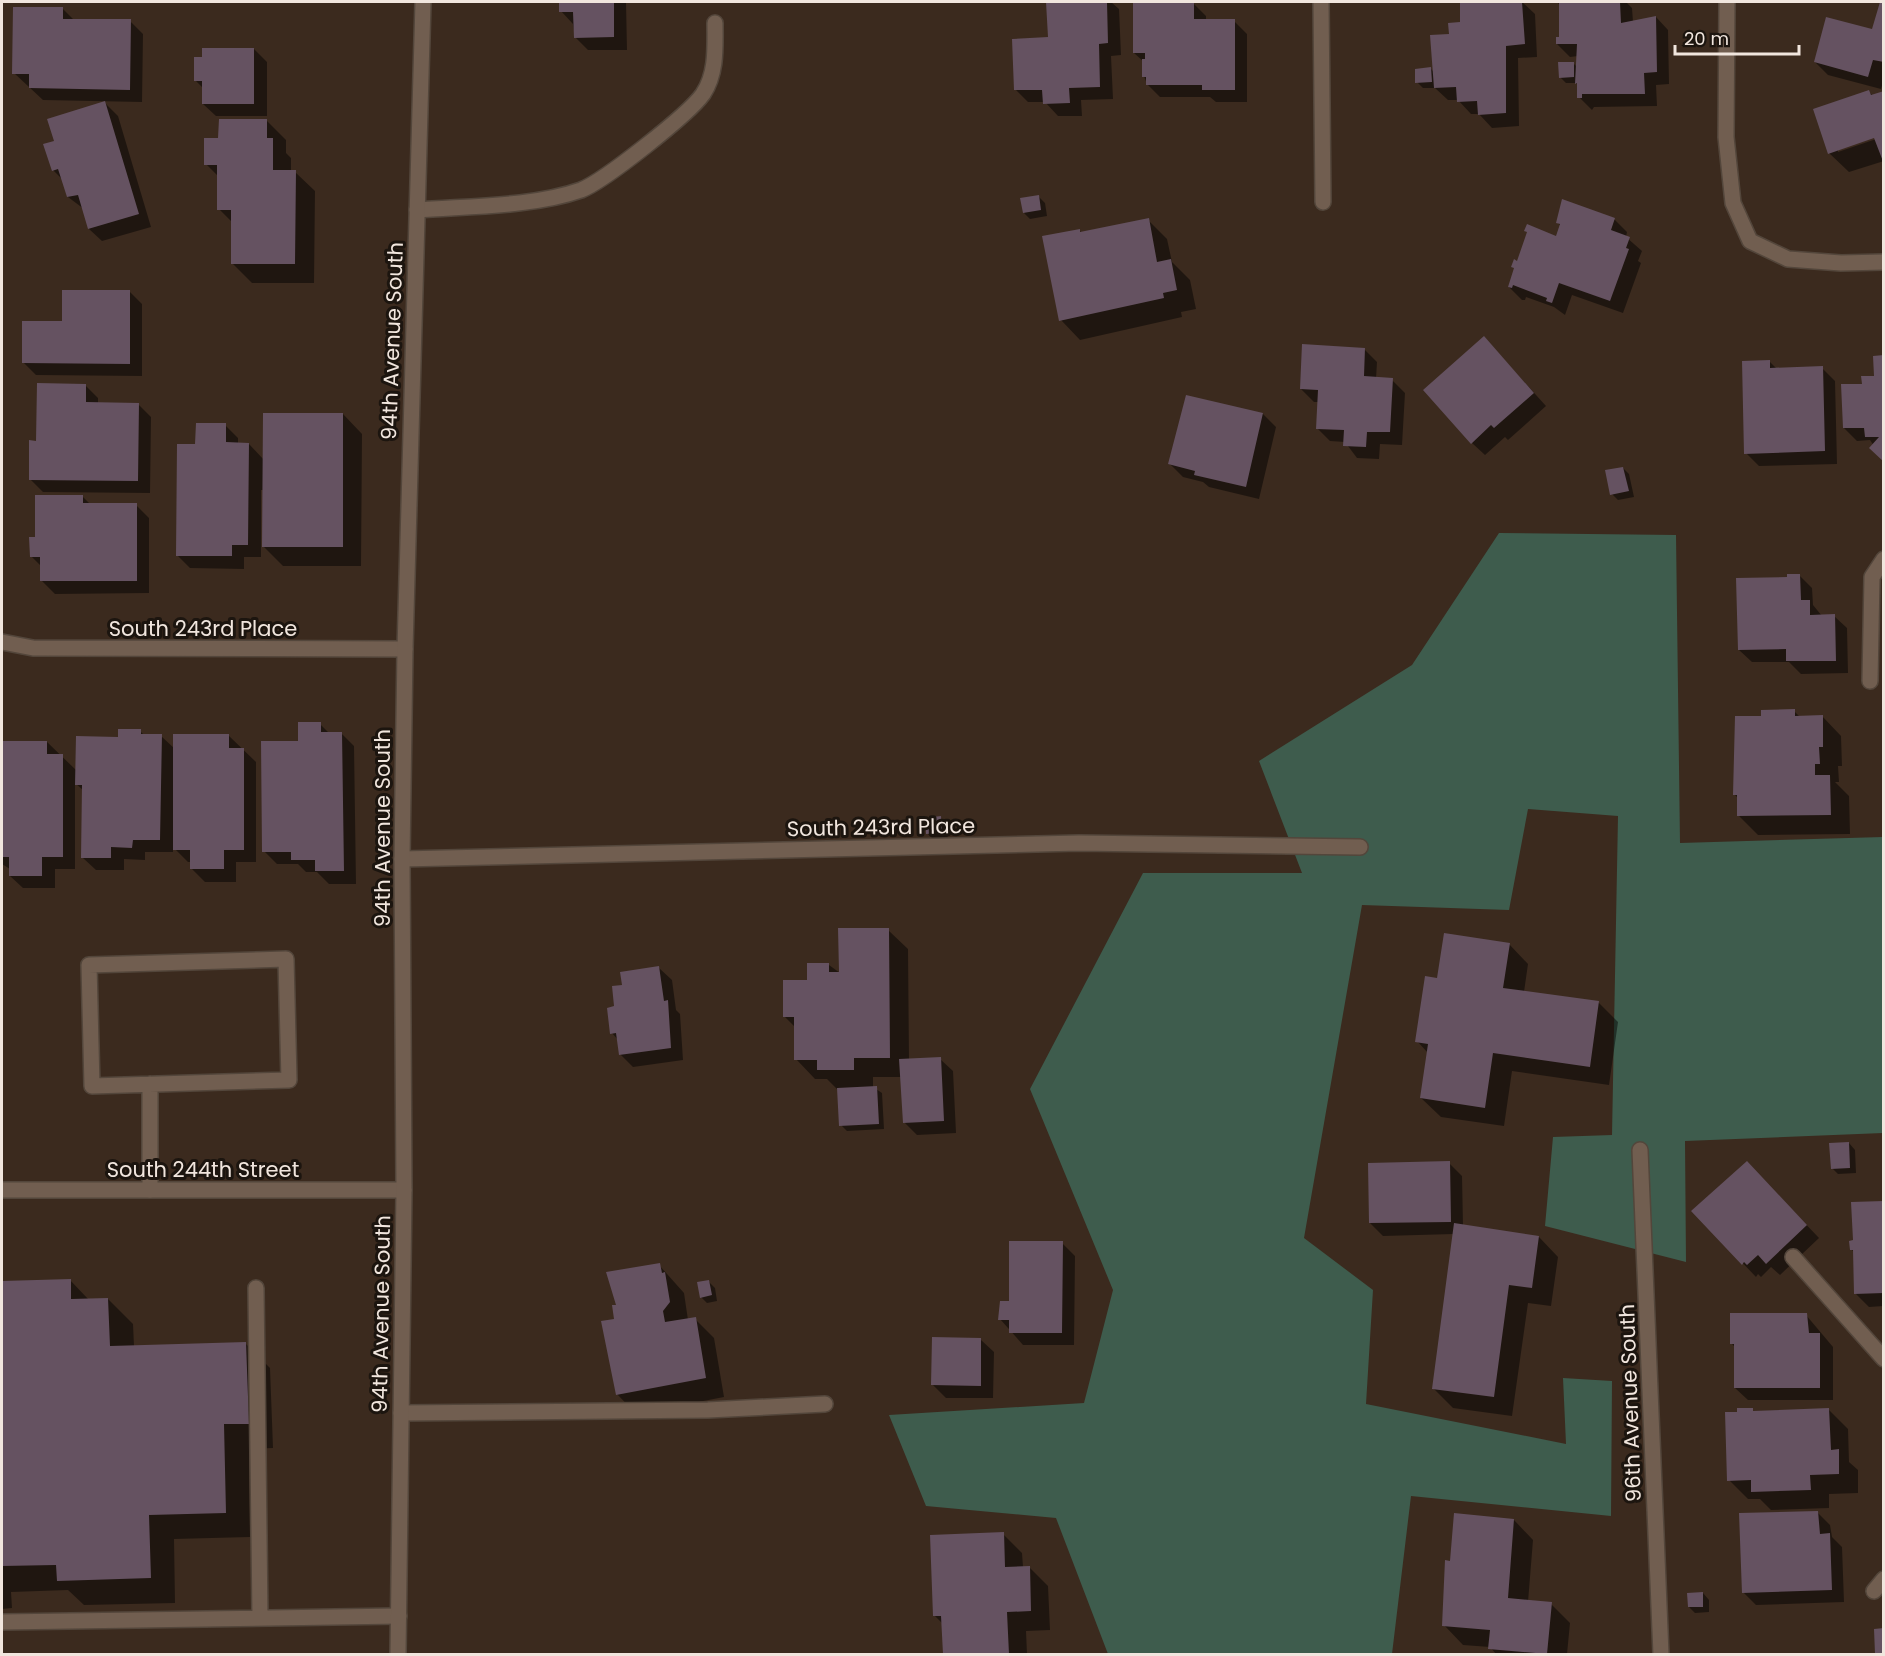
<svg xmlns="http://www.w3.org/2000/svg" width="1885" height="1656" font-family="Poppins,sans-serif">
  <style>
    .green { fill: #3e5c4d }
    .shadow { fill: #0007; fill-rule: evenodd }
    .building { fill: #655261 }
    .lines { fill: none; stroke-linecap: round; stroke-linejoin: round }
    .service-casing { stroke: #53463b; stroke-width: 18 }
    .minor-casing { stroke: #53463b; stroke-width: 18 }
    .tertiary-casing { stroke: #53463b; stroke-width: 18 }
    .service { stroke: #715e50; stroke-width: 15 }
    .minor { stroke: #715e50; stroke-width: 15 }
    .tertiary { stroke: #715e50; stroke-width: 15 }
    .labels { text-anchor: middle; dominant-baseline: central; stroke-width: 6; stroke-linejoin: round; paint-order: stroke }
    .street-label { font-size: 21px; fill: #f1e6de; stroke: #1c150f }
  </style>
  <rect width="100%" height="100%" fill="#3b2a1e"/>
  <path class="green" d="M 1499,533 L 1676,535 L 1680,843 L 1883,837 L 1883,1133 L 1685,1141 L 1686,1262 L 1545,1226 L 1553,1137 L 1612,1135 L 1618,816 L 1528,809 L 1509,910 L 1362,905 L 1304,1238 L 1373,1290 L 1366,1404 L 1566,1444 L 1563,1378 L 1612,1381 L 1611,1516 L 1411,1496 L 1392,1654 L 1108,1654 L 1056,1518 L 926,1506 L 889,1415 L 1084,1403 L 1113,1290 L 1030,1089 L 1143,873 L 1302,873 L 1259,761 L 1412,665 Z"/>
  <path class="shadow" d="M 31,2 L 127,2 L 33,3 Z
    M 560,2 L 626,2 L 627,50 L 588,50 L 575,37 L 573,24 L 561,11 Z
    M 1048,2 L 1111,2 L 1119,9 L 1121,55 L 1111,56 L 1113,99 L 1081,100 L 1082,116 L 1058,116 L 1045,102 L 1028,102 L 1016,90 L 1049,39 Z
    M 1522,2 L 1535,14 L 1537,57 L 1518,58 L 1519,126 L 1492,128 L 1479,114 L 1471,114 L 1458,100 L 1448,100 L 1435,88 L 1423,88 L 1417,82 L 1431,69 L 1434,72 L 1450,35 L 1461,23 L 1462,5 Z
    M 1557,2 L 1626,2 L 1632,8 L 1633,22 L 1656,17 L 1668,30 L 1669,84 L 1656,85 L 1657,106 L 1594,107 L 1592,110 L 1579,97 L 1579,86 L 1576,83 L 1566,83 L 1560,77 L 1573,63 L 1577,67 L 1578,56 L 1570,57 L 1557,44 L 1561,38 L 1560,5 Z
    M 1881,2 L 1884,79 L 1881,89 L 1828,75 L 1815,62 L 1873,31 Z
    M 1193,3 L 1206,16 L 1206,20 L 1234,21 L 1247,34 L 1247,102 L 1216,102 L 1210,97 L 1160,97 L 1147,84 L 1144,76 L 1144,62 L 1134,53 Z
    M 62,8 L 74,20 L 130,21 L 143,34 L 142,102 L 43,100 L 14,73 Z
    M 254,49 L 267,62 L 267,116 L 216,116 L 203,104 L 203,88 L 196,81 Z
    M 1869,92 L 1873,96 L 1884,93 L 1884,161 L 1849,172 L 1829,153 L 1815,110 ZM 1881,134 L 1882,137 L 1838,152 L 1838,148 Z
    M 105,103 L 118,116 L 151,227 L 102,241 L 89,229 L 84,209 L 68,197 L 63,180 L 53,170 L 55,142 Z
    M 267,121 L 286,140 L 286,153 L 291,158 L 291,172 L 295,172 L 315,191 L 314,283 L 252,283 L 233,264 L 233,223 L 219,209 L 219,177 L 206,164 Z
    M 1039,197 L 1045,203 L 1047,216 L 1030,219 L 1024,213 Z
    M 1563,201 L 1615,220 L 1627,232 L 1626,237 L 1642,251 L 1638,261 L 1641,263 L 1623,313 L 1572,295 L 1565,315 L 1554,307 L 1526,297 L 1525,300 L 1522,300 L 1509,287 L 1518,263 L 1557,238 L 1561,226 L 1558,223 Z
    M 1148,220 L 1167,239 L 1172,262 L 1190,280 L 1196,309 L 1181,312 L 1182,317 L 1080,340 L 1061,320 L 1079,230 L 1082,233 Z
    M 129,291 L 142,304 L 142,376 L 36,375 L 23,362 L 63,323 Z
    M 1364,349 L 1377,362 L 1376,379 L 1392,380 L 1405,393 L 1402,445 L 1380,444 L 1379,459 L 1357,458 L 1345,442 L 1330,441 L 1317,428 L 1319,402 L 1314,402 L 1301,389 Z
    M 1496,351 L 1546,406 L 1508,440 L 1505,437 L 1485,455 L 1472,443 Z
    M 1770,362 L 1777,369 L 1822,368 L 1835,381 L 1837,464 L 1759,466 L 1746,453 Z
    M 1875,378 L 1884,461 L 1870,440 L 1857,441 L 1844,428 L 1863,385 Z
    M 85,385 L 98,398 L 98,404 L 138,404 L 151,417 L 150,493 L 43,492 L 30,479 L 37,442 Z
    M 1187,397 L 1263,414 L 1276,427 L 1259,499 L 1209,487 L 1203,482 L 1183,477 L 1170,464 Z
    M 343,414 L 362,434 L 361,566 L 283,566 L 264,547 L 264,490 L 261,490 L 261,557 L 244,557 L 244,569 L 190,568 L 177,555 L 197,445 L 225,425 L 238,438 L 238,444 L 249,444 L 264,460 Z
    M 1623,468 L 1629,474 L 1634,497 L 1618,500 L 1612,494 Z
    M 83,497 L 91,505 L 136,505 L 149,518 L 149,593 L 55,594 L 42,581 L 42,567 L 31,556 L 36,539 Z
    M 1799,575 L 1812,588 L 1813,605 L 1822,616 L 1834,616 L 1847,628 L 1848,673 L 1801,674 L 1789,662 L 1752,662 L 1739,650 L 1789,579 Z
    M 1794,711 L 1800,717 L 1822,716 L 1841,736 L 1842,766 L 1838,766 L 1839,782 L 1835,782 L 1849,796 L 1850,834 L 1758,835 L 1739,816 L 1739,799 L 1734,794 L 1763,717 Z
    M 320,724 L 329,733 L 341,733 L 354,746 L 356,884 L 329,884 L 317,872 L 306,872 L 298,864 L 277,864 L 264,851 L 300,743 Z
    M 140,731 L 144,735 L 161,736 L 175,749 L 228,735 L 256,762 L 256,862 L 236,862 L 236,882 L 205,882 L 192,869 L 192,862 L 188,862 L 173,847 L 173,852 L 145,852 L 145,860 L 124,859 L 124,870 L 96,870 L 83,858 L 84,791 L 75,783 L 75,869 L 55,869 L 55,888 L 23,888 L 10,876 L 10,869 L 2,864 L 2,742 L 47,742 L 77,771 L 119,739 Z
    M 940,818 L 946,824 L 948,839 L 934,840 L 928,834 Z
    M 888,930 L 908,949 L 909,1060 L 940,1059 L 953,1071 L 956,1133 L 917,1135 L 904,1122 L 902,1077 L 873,1077 L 873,1087 L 882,1093 L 884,1129 L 847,1131 L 841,1125 L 838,1090 L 827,1079 L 815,1079 L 796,1059 L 795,1027 L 785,1017 L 808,981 L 829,965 L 840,973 Z
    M 1509,944 L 1528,964 L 1524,992 L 1599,1003 L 1618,1022 L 1609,1085 L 1512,1071 L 1504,1126 L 1441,1117 L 1421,1098 L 1428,1053 L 1417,1041 L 1439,980 Z
    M 659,968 L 672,980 L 676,1010 L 680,1014 L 683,1060 L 633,1067 L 620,1054 L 618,1040 L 612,1033 L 616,1007 Z
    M 1849,1143 L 1855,1150 L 1856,1173 L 1838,1174 L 1832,1168 Z
    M 1449,1163 L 1462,1176 L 1463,1226 L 1539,1237 L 1558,1257 L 1551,1306 L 1528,1303 L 1512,1416 L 1453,1408 L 1433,1388 L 1454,1234 L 1383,1236 L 1370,1223 Z
    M 1760,1176 L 1819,1238 L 1780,1275 L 1771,1267 L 1761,1277 L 1758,1274 L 1756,1277 L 1693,1211 Z
    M 1884,1202 L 1884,1306 L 1869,1307 L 1856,1294 L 1854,1252 L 1851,1249 Z
    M 1062,1243 L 1075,1256 L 1074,1345 L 1023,1345 L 1000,1319 L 1010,1303 Z
    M 659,1265 L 684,1293 L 688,1320 L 695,1319 L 714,1338 L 724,1397 L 636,1414 L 617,1394 L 618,1306 Z
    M 70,1280 L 89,1300 L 108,1299 L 133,1324 L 134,1346 L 245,1343 L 270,1368 L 273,1448 L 249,1449 L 250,1537 L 174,1539 L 175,1603 L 84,1605 L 68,1590 L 11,1592 L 12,1608 L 2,1609 L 2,1283 Z
    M 709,1282 L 715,1288 L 717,1301 L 707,1303 L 701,1297 Z
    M 1806,1315 L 1833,1347 L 1833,1400 L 1748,1400 L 1735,1388 L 1735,1347 L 1732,1344 Z
    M 981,1340 L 994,1352 L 993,1398 L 946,1398 L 933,1385 Z
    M 1752,1410 L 1755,1413 L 1829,1410 L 1848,1429 L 1849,1462 L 1858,1470 L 1858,1493 L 1829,1494 L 1829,1508 L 1771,1510 L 1760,1499 L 1748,1499 L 1729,1480 Z
    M 1817,1512 L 1830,1525 L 1832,1537 L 1842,1547 L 1844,1602 L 1756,1605 L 1743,1592 Z
    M 1514,1520 L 1533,1540 L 1528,1602 L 1551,1604 L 1570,1623 L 1567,1654 L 1496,1654 L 1490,1647 L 1463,1645 L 1444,1625 L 1451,1562 Z
    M 1003,1534 L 1022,1553 L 1023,1567 L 1029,1567 L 1048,1586 L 1050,1630 L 1026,1631 L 1027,1654 L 944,1654 L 943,1624 L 934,1615 Z
    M 1703,1593 L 1709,1600 L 1709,1612 L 1695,1613 L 1689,1607 Z"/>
  <path class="building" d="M 559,2 L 614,2 L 614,37 L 574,38 L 573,12 L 559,12 Z
    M 1046,2 L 1107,2 L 1108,43 L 1099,44 L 1100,87 L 1069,88 L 1070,103 L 1043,104 L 1042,90 L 1014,90 L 1012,39 L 1048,37 Z
    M 1133,2 L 1194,2 L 1194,19 L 1235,19 L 1235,90 L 1202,90 L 1202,85 L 1146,85 L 1146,77 L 1142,77 L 1142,59 L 1145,59 L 1145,53 L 1133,53 Z
    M 1522,2 L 1525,44 L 1506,46 L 1506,113 L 1478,115 L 1477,101 L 1457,102 L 1456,87 L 1434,88 L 1430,35 L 1449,34 L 1448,23 L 1460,22 L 1460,3 Z
    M 1559,2 L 1620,2 L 1621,23 L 1656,16 L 1657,72 L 1644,73 L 1645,94 L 1582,94 L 1582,98 L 1577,98 L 1577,83 L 1575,84 L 1577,44 L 1556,44 L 1556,37 L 1559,37 Z
    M 1880,2 L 1884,2 L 1884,62 L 1873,60 L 1868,77 L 1814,62 L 1826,17 L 1872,29 Z
    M 13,7 L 63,7 L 63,19 L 131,19 L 130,90 L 29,88 L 29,74 L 12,74 Z
    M 202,48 L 254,48 L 254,104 L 202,104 L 202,81 L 194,81 L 194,57 L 202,57 Z
    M 1558,62 L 1574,62 L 1574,77 L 1559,78 Z
    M 1431,67 L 1432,82 L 1415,83 L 1415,69 Z
    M 1869,90 L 1871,95 L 1884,91 L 1884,164 L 1874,138 L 1828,154 L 1813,109 Z
    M 105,101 L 139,214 L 88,229 L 78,195 L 67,197 L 58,169 L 52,171 L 43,144 L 54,141 L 47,119 Z
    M 219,119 L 267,119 L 267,138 L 273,138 L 273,170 L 296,170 L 295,264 L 231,264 L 231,210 L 217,210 L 217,165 L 204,165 L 204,138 L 218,138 Z
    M 1039,195 L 1041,210 L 1023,213 L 1020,198 Z
    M 1562,199 L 1615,218 L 1611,230 L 1630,237 L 1626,248 L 1629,249 L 1610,301 L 1559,283 L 1552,303 L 1546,301 L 1547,298 L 1513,285 L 1512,288 L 1508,287 L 1514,268 L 1511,267 L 1514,259 L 1517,261 L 1527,232 L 1524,231 L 1527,224 L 1556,236 L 1560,224 L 1556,223 Z
    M 1149,218 L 1157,262 L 1171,259 L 1177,290 L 1163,293 L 1164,298 L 1059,321 L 1042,236 L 1080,229 L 1080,232 Z
    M 62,290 L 130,290 L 130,364 L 22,363 L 22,321 L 62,321 Z
    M 1484,336 L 1534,393 L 1494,428 L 1491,425 L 1471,444 L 1423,390 Z
    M 1302,344 L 1365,348 L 1364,376 L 1393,378 L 1390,432 L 1367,432 L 1366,447 L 1343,446 L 1344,430 L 1316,429 L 1318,390 L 1300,389 Z
    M 1884,355 L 1884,462 L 1869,448 L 1879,437 L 1865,437 L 1864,428 L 1843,428 L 1841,384 L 1862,384 L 1861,376 L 1874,376 L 1873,356 Z
    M 1770,360 L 1770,368 L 1823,366 L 1825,451 L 1744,454 L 1742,361 Z
    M 37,383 L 86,384 L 86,402 L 139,403 L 138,481 L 29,480 L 29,440 L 36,441 Z
    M 1186,395 L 1263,413 L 1246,487 L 1194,475 L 1195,471 L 1168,464 Z
    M 263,413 L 343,413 L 343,547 L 262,547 Z
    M 196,423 L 226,423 L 226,442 L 249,443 L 248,545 L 232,545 L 232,556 L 176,556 L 177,444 L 195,444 Z
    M 1623,467 L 1629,491 L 1610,495 L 1605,470 Z
    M 35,495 L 83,495 L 83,503 L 137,503 L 137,581 L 40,581 L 40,557 L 30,557 L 29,537 L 35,537 Z
    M 1787,574 L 1800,574 L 1801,600 L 1810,600 L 1810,615 L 1835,614 L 1836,661 L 1786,661 L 1786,649 L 1738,650 L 1736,578 L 1787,577 Z
    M 1795,709 L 1795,716 L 1823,715 L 1823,747 L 1819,747 L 1820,764 L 1815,764 L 1815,775 L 1830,775 L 1831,815 L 1737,816 L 1737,795 L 1733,795 L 1735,716 L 1761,716 L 1761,710 Z
    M 298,722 L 321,722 L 321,732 L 342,732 L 344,871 L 315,871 L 315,860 L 291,860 L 291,852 L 262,852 L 261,741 L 298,741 Z
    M 118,729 L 141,729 L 141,734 L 162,734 L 160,840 L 133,840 L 132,848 L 111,847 L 111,858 L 81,858 L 82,785 L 75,785 L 76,736 L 118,737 Z
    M 173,734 L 229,734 L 229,748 L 244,748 L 244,850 L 224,850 L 224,869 L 190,869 L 190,850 L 173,850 Z
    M 2,741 L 47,741 L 47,754 L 63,754 L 63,857 L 42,857 L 42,876 L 9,876 L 9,857 L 2,857 Z
    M 941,816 L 942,833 L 926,834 L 925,818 Z
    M 838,928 L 889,928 L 890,1058 L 854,1058 L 854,1070 L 817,1070 L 817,1060 L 794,1060 L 794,1017 L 783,1017 L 783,980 L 807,980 L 807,963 L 829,963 L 829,972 L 839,972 Z
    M 1444,933 L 1510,943 L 1503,988 L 1599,1001 L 1590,1067 L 1493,1053 L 1485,1108 L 1420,1098 L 1428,1044 L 1415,1042 L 1425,976 L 1437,978 Z
    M 659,966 L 664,1001 L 668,1000 L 671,1048 L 619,1055 L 616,1033 L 610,1034 L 607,1008 L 614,1006 L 612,986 L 622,985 L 620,972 Z
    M 941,1057 L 944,1121 L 903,1123 L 899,1059 Z
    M 877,1086 L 879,1124 L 839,1126 L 837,1088 Z
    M 1849,1142 L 1850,1168 L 1831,1169 L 1829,1143 Z
    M 1450,1161 L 1451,1222 L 1369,1223 L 1368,1163 Z
    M 1747,1161 L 1807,1225 L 1766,1264 L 1758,1255 L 1747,1265 L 1744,1262 L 1742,1265 L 1691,1211 Z
    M 1884,1201 L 1884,1293 L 1854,1294 L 1853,1250 L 1850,1250 L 1849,1241 L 1853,1240 L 1851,1202 Z
    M 1454,1223 L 1539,1236 L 1532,1288 L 1509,1285 L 1494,1397 L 1432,1389 Z
    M 1009,1241 L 1063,1241 L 1062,1333 L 1009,1333 L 1009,1320 L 998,1320 L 1000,1301 L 1009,1301 Z
    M 660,1263 L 662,1273 L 665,1272 L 670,1302 L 663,1311 L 665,1322 L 696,1317 L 706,1378 L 616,1395 L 601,1321 L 614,1319 L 612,1305 L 616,1305 L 606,1272 Z
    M 71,1279 L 71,1299 L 108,1298 L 110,1346 L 246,1342 L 249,1424 L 224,1424 L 226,1513 L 149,1515 L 151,1578 L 57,1581 L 56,1565 L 2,1566 L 2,1281 Z
    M 709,1280 L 712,1295 L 700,1298 L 697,1282 Z
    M 1730,1313 L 1807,1313 L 1809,1333 L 1820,1333 L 1820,1388 L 1734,1388 L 1734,1344 L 1730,1344 Z
    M 932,1337 L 981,1338 L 981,1386 L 931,1385 Z
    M 1737,1408 L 1753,1408 L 1753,1411 L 1829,1408 L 1831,1450 L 1839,1449 L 1839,1474 L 1810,1475 L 1811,1490 L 1751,1492 L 1751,1480 L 1727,1481 L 1725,1412 L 1737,1412 Z
    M 1818,1511 L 1820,1534 L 1830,1533 L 1832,1590 L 1742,1593 L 1739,1513 Z
    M 1454,1513 L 1514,1519 L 1508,1598 L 1552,1602 L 1547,1654 L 1488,1649 L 1490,1630 L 1442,1626 L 1445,1560 L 1450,1561 Z
    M 1004,1532 L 1005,1567 L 1030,1566 L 1031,1611 L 1007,1612 L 1009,1654 L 943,1654 L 941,1616 L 933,1616 L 930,1535 Z
    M 1703,1592 L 1703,1607 L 1688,1607 L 1687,1593 Z
    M 1884,1628 L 1884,1654 L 1875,1654 L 1874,1629 Z"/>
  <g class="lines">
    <defs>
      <path id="service" d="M 417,210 C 467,206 533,207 581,190 C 604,181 688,115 703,94 C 717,73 715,47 715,23
        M 286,959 L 289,1080 L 92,1086 L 89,965 Z
        M 150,1084 L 150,1190
        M 1640,1150 L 1661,1654
        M 1793,1257 L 1884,1359
        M 256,1288 L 260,1618
        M 401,1413 L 708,1410 L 825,1404
        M 1874,1591 L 1884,1579
        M 2,1622 L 399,1616"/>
      <path id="minor" d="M 1321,2 L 1323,202
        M 1727,2 L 1726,137 L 1733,203 L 1750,241 L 1788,259 L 1841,263 L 1884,262
        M 2,642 L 33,648 L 405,649
        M 1870,681 L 1872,577 L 1884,559
        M 402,859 L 1079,843 L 1360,847
        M 2,1190 L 404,1190"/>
      <path id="tertiary" d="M 398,1654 L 404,1190 L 402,859 L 405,649 L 423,2"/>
    </defs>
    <use href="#service" class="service-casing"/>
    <use href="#minor" class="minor-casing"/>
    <use href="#tertiary" class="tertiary-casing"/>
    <use href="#service" class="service"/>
    <use href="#minor" class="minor"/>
    <use href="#tertiary" class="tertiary"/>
  </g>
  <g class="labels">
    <g class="street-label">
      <text transform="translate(392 341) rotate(-88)">94th Avenue South</text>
      <text x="203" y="628">South 243rd Place</text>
      <text transform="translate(881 827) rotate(-1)">South 243rd Place</text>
      <text transform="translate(382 828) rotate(-90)">94th Avenue South</text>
      <text x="203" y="1169">South 244th Street</text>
      <text transform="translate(381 1314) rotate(-89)">94th Avenue South</text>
      <text transform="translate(1630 1403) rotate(-92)">96th Avenue South</text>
    </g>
  </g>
  <rect width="1885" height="1656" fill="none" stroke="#f1e6de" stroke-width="6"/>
  <path d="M1675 45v9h124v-9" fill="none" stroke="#f1e6de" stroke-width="3"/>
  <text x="1684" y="45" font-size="18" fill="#f1e6de" stroke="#1c150f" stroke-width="4.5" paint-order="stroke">20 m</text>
</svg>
